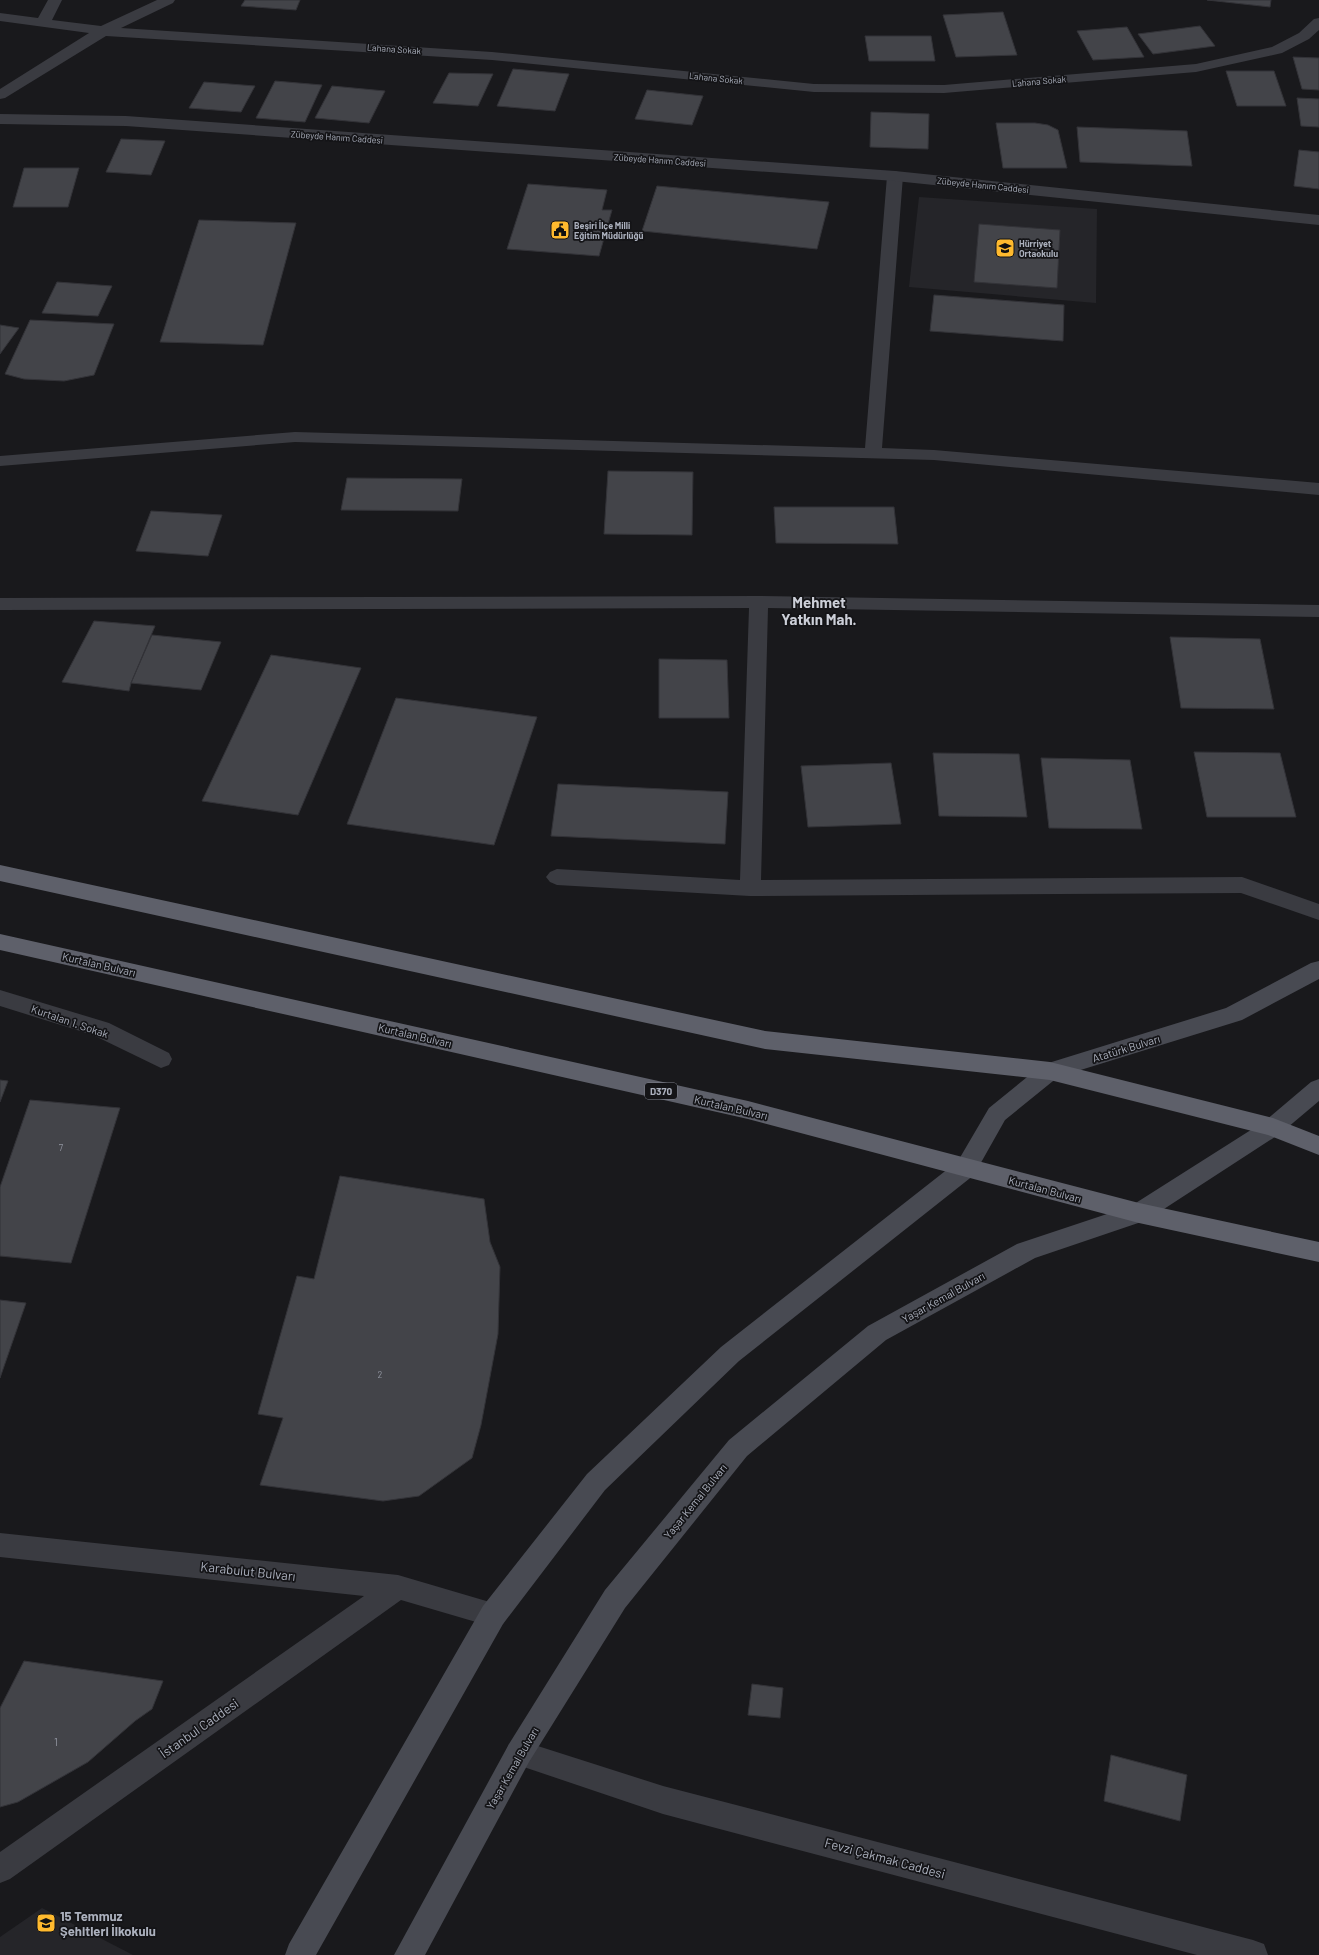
<svg xmlns="http://www.w3.org/2000/svg" width="1319" height="1955" font-family="Barlow,sans-serif">
  <style>
    .built { fill: #252529 }
    .building { fill: #434449; stroke: #333338 }
    .lines { fill: none; stroke-linecap: round; stroke-linejoin: round }
    .minor { fill: #3a3b41; fill-rule: evenodd }
    .tertiary { fill: #3a3b41; fill-rule: evenodd }
    .secondary { fill: #484a52; fill-rule: evenodd }
    .trunk { fill: #5e606a; fill-rule: evenodd }
    .labels { text-anchor: middle; dominant-baseline: central; stroke-width: 3.5; stroke-linejoin: round; paint-order: stroke }
    .far-street-label { font-size: 9px; fill: #abb0bd; stroke: #141417 }
    .far-poi-label { font-size: 9px; font-weight: bold; fill: #abb0bd; stroke: #141417; text-anchor: start }
    .number-label { font-size: 9px; fill: #9195a0 }
    .shield { fill: #141417; stroke: #7e818b; stroke-width: 1 }
    .shield-label { font-size: 10px; font-weight: bold; fill: #abb0bd }
    .street-label { font-size: 11px; fill: #abb0bd; stroke: #141417 }
    .near-number-label { font-size: 11px; fill: #9195a0 }
    .near-street-label { font-size: 13px; fill: #abb0bd; stroke: #141417 }
    .near-poi-label { font-size: 13px; font-weight: bold; fill: #abb0bd; stroke: #141417; text-anchor: start }
    .district-label { font-size: 15px; font-weight: bold; fill: #cccfd8; stroke: #141417 }
  </style>
  <rect width="100%" height="100%" fill="#19191c"/>
  <path class="built" d="M 919,197 L 1097,209 L 1096,303 L 909,287 Z
    M 42,1908 L 133,1955 L 0,1955 L 0,1937 Z"/>
  <path class="building" d="M 245,0 L 300,0 L 296,10 L 241,6 Z
    M 1207,0 L 1271,0 L 1270,7 Z
    M 1003,12 L 1017,55 L 956,57 L 943,15 Z
    M 1200,26 L 1215,46 L 1153,54 L 1138,34 Z
    M 1127,27 L 1144,57 L 1093,60 L 1077,31 Z
    M 865,36 L 931,36 L 935,61 L 869,61 Z
    M 1293,57 L 1319,58 L 1319,90 L 1302,89 Z
    M 513,69 L 569,74 L 555,111 L 497,106 Z
    M 1226,71 L 1274,71 L 1286,106 L 1237,106 Z
    M 449,73 L 493,74 L 478,106 L 433,103 Z
    M 275,81 L 322,85 L 305,122 L 256,118 Z
    M 204,82 L 255,86 L 241,112 L 189,108 Z
    M 332,86 L 385,91 L 369,123 L 315,118 Z
    M 647,90 L 703,96 L 692,125 L 635,119 Z
    M 1297,98 L 1319,99 L 1319,127 L 1301,126 Z
    M 871,112 L 929,114 L 928,149 L 870,147 Z
    M 996,123 L 1035,123 L 1048,125 L 1058,130 L 1067,168 L 1003,168 Z
    M 1077,127 L 1187,131 L 1192,166 L 1080,162 Z
    M 121,139 L 165,141 L 151,175 L 106,172 Z
    M 1299,150 L 1319,152 L 1319,189 L 1294,186 Z
    M 24,168 L 79,168 L 68,207 L 13,207 Z
    M 528,184 L 607,190 L 602,210 L 612,210 L 599,256 L 507,249 Z
    M 657,186 L 829,202 L 817,249 L 642,231 Z
    M 199,220 L 296,223 L 263,345 L 160,342 Z
    M 979,224 L 1060,230 L 1057,288 L 974,282 Z
    M 57,282 L 112,286 L 98,316 L 42,313 Z
    M 934,295 L 1064,305 L 1063,341 L 930,331 Z
    M 30,320 L 114,324 L 94,375 L 64,381 L 24,379 L 5,374 Z
    M 0,325 L 19,328 L 0,354 Z
    M 608,471 L 693,472 L 692,535 L 604,534 Z
    M 347,478 L 462,479 L 458,511 L 341,510 Z
    M 774,507 L 894,507 L 898,544 L 776,543 Z
    M 151,511 L 222,515 L 208,556 L 136,551 Z
    M 94,621 L 155,626 L 131,683 L 129,691 L 62,682 Z
    M 152,635 L 221,642 L 201,690 L 131,683 Z
    M 1170,637 L 1260,639 L 1274,709 L 1181,708 Z
    M 271,655 L 361,668 L 298,815 L 202,801 Z
    M 659,659 L 727,660 L 729,718 L 659,718 Z
    M 396,698 L 537,717 L 494,845 L 347,824 Z
    M 1194,752 L 1280,753 L 1296,817 L 1207,817 Z
    M 933,753 L 1019,754 L 1027,817 L 939,816 Z
    M 1041,758 L 1130,760 L 1142,829 L 1049,828 Z
    M 891,763 L 901,824 L 808,827 L 801,766 Z
    M 558,784 L 728,792 L 725,844 L 551,836 Z
    M 0,1080 L 8,1081 L 0,1102 Z
    M 30,1100 L 120,1108 L 71,1263 L 0,1256 L 0,1187 Z
    M 340,1176 L 484,1199 L 490,1242 L 500,1267 L 498,1334 L 481,1425 L 472,1458 L 419,1496 L 383,1501 L 260,1485 L 283,1418 L 258,1414 L 297,1276 L 314,1279 Z
    M 0,1300 L 26,1303 L 0,1378 Z
    M 24,1661 L 163,1681 L 152,1709 L 135,1721 L 88,1762 L 18,1802 L 0,1807 L 0,1708 Z
    M 752,1684 L 783,1688 L 780,1718 L 748,1715 Z
    M 1111,1755 L 1187,1775 L 1180,1821 L 1104,1801 Z"/>
  <g class="lines">
    <path class="minor" d="M 48,0 L 62,0 L 52,20 L 101,26 L 157,0 L 175,0 L 173,3 L 121,28 L 492,52 L 814,84 L 944,85 L 1196,64 L 1272,47 L 1299,33 L 1314,19 L 1319,18 L 1319,30 L 1309,39 L 1282,53 L 1196,72 L 944,93 L 814,92 L 492,60 L 106,36 L 5,98 L 0,99 L 0,89 L 89,33 L 0,21 L 0,13 L 38,18 Z
      M 895,171 L 901,173 L 903,176 L 882,448 L 934,450 L 1319,483 L 1319,495 L 934,460 L 295,442 L 0,466 L 0,456 L 295,432 L 865,448 L 887,176 L 889,173 Z
      M 759,596 L 1319,605 L 1319,617 L 768,608 L 761,880 L 1242,877 L 1319,904 L 1319,920 L 1241,893 L 750,896 L 557,885 L 550,882 L 546,877 L 550,872 L 557,869 L 740,880 L 749,608 L 0,610 L 0,598 Z
      M 0,990 L 109,1023 L 169,1053 L 172,1059 L 169,1065 L 161,1068 L 93,1035 L 0,1006 Z"/>
    <path class="tertiary" d="M 0,114 L 126,116 L 895,171 L 1319,215 L 1319,225 L 895,181 L 126,126 L 0,124 Z
      M 0,1533 L 398,1575 L 493,1603 L 503,1606 L 507,1615 L 503,1624 L 493,1627 L 401,1600 L 10,1879 L 0,1883 L 0,1852 L 364,1596 L 0,1557 Z
      M 519,1740 L 663,1786 L 1253,1940 L 1264,1944 L 1268,1955 L 1197,1955 L 663,1814 L 509,1762 L 505,1753 L 509,1744 Z"/>
    <path class="secondary" d="M 1319,961 L 1319,979 L 1242,1020 L 1058,1077 L 1005,1120 L 974,1175 L 739,1361 L 605,1490 L 503,1624 L 316,1955 L 285,1955 L 289,1944 L 483,1606 L 587,1474 L 721,1347 L 958,1161 L 989,1108 L 1042,1065 L 1226,1008 L 1311,963 Z
      M 1319,1079 L 1319,1101 L 1281,1133 L 1147,1220 L 1035,1258 L 886,1340 L 747,1456 L 625,1608 L 529,1762 L 425,1955 L 394,1955 L 509,1744 L 605,1590 L 729,1440 L 868,1326 L 1017,1244 L 1131,1206 L 1265,1121 L 1311,1082 Z"/>
    <path class="trunk" d="M 0,865 L 765,1031 L 1050,1062 L 1273,1118 L 1319,1136 L 1319,1155 L 1268,1135 L 1050,1080 L 765,1049 L 0,881 Z
      M 0,934 L 748,1101 L 1139,1203 L 1319,1242 L 1319,1262 L 1139,1223 L 748,1119 L 0,950 Z"/>
  </g>
  <defs>
    <symbol id="civic-square" viewBox="-11 -11 22 22"><rect x="-9" y="-9" width="18" height="18" rx="4" fill="#ffba2e" stroke="#141417"/><path d="M-.6-6.5H3V-4.5H.6V-3L4-1V1h2V6H-6V1h2V-1L-.6-3ZM-1.2 2.5V6h2.4V2.5Z" fill="#111"/></symbol>
    <symbol id="school-square" viewBox="-11 -11 22 22"><rect x="-9" y="-9" width="18" height="18" rx="4" fill="#ffba2e" stroke="#141417"/><path d="M0-5L7-2L0 1L-7-2ZM-4 1L0 2.5L4 1V4Q0 6-4 4Z" fill="#111"/></symbol>
  </defs>
  <g fill-rule="evenodd">
    <use href="#civic-square" x="549" y="219" width="22" height="22"/>
    <use href="#school-square" x="994" y="237" width="22" height="22"/>
    <use href="#school-square" x="35" y="1912" width="22" height="22"/>
  </g>
  <g class="labels">
    <g class="far-street-label">
      <text transform="translate(394 49) rotate(4)">Lahana Sokak</text>
      <text transform="translate(716 78) rotate(6)">Lahana Sokak</text>
      <text transform="translate(1039 81) rotate(-5)">Lahana Sokak</text>
      <text transform="translate(337 137) rotate(4)">Zübeyde Hanım Caddesi</text>
      <text transform="translate(660 160) rotate(4)">Zübeyde Hanım Caddesi</text>
      <text transform="translate(983 185) rotate(6)">Zübeyde Hanım Caddesi</text>
    </g>
    <g class="far-poi-label">
      <text x="574" y="225">Beşiri İlçe Milli<tspan x="574" dy="10">Eğitim Müdürlüğü</tspan></text>
      <text x="1019" y="243">Hürriyet<tspan x="1019" dy="10">Ortaokulu</tspan></text>
    </g>
    <g class="number-label">
      <text x="61" y="1147">7</text>
      <text x="380" y="1374">2</text>
    </g>
    <rect class="shield" x="645" y="1083" width="32" height="16" rx="3"/>
    <g class="shield-label">
      <text x="661" y="1091">D370</text>
    </g>
    <g class="street-label">
      <text transform="translate(99 964) rotate(13)">Kurtalan Bulvarı</text>
      <text transform="translate(70 1021) rotate(19)">Kurtalan 1. Sokak</text>
      <text transform="translate(415 1035) rotate(13)">Kurtalan Bulvarı</text>
      <text transform="translate(1126 1048) rotate(-17)">Atatürk Bulvarı</text>
      <text transform="translate(731 1107) rotate(13)">Kurtalan Bulvarı</text>
      <text transform="translate(1045 1189) rotate(15)">Kurtalan Bulvarı</text>
      <text transform="translate(943 1297) rotate(-29)">Yaşar Kemal Bulvarı</text>
      <text transform="translate(695 1501) rotate(-51)">Yaşar Kemal Bulvarı</text>
      <text transform="translate(512 1768) rotate(-60)">Yaşar Kemal Bulvarı</text>
    </g>
    <g class="near-number-label">
      <text x="56" y="1741">1</text>
    </g>
    <g class="near-street-label">
      <text transform="translate(248 1571) rotate(6)">Karabulut Bulvarı</text>
      <text transform="translate(199 1728) rotate(-35)">İstanbul Caddesi</text>
      <text transform="translate(885 1858) rotate(15)">Fevzi Çakmak Caddesi</text>
    </g>
    <g class="near-poi-label">
      <text x="60" y="1916">15 Temmuz<tspan x="60" dy="15">Şehitleri İlkokulu</tspan></text>
    </g>
    <g class="district-label">
      <text x="819" y="602">Mehmet<tspan x="819" dy="17">Yatkın Mah.</tspan></text>
    </g>
  </g>
</svg>
